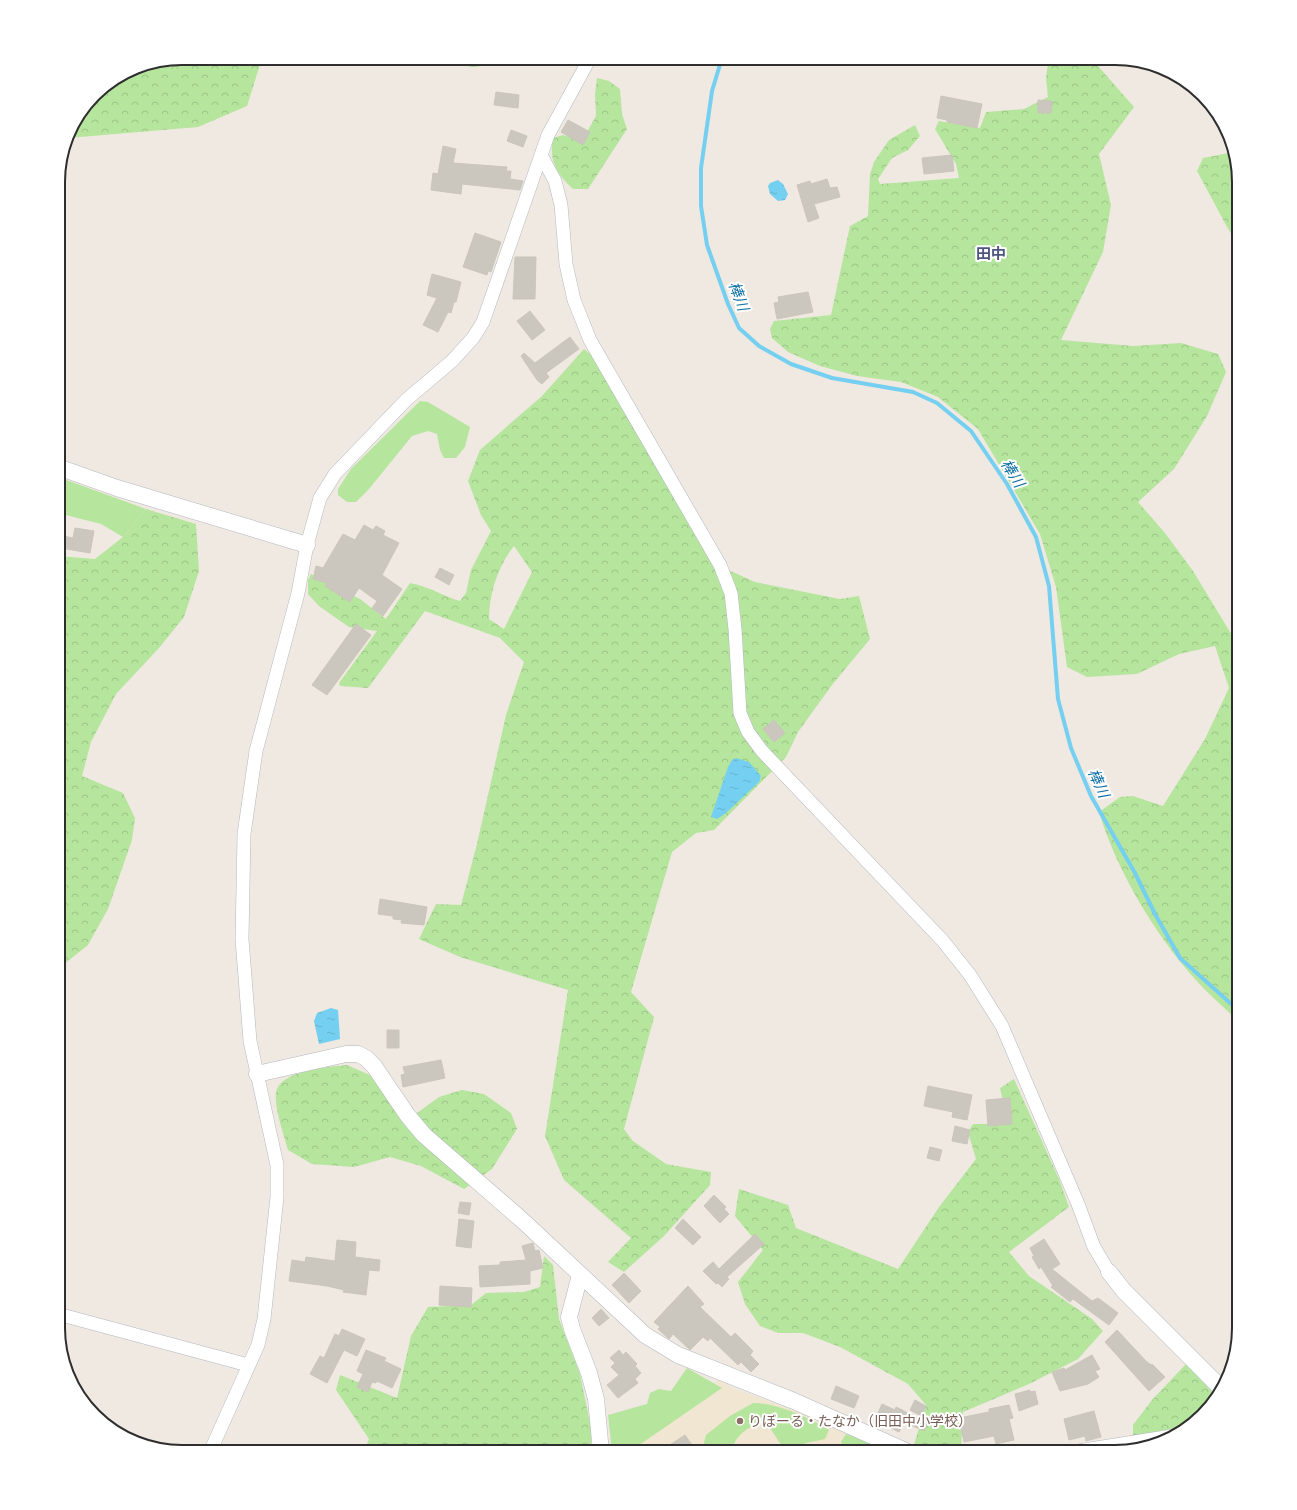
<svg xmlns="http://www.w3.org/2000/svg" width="1297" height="1510" font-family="'Public Sans','Noto Sans JP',sans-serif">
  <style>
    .education { fill: #f0e6d1 }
    .grass { fill: #b6e59e }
    .forest { fill: url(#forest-crowns); fill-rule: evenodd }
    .water { fill: url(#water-ripples) }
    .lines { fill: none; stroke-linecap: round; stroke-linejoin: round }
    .stream { stroke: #75cff0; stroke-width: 4 }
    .building { fill: #cbc7bf; stroke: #cbc5ba }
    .minor-casing { stroke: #b4b7c1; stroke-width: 14 }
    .tertiary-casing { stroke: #b4b7c1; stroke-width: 17 }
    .minor { stroke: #fff; stroke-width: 13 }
    .tertiary { stroke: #fff; stroke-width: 16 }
    .education-dot { fill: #8d6e63; stroke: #fff; stroke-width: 1.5 }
    .labels { text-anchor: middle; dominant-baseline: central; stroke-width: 4; stroke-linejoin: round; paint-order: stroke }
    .education-label { font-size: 14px; fill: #785e54; stroke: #fff; text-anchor: start }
    .neighbourhood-label { font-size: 15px; font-weight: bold; fill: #4d5680; stroke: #fff }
    .water-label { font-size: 15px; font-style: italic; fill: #0d6fa3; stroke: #fff }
    .rim { fill: none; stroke: #2e2e2e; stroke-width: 2 }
  </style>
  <defs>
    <pattern id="forest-crowns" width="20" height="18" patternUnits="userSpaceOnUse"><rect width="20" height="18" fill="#b6e59e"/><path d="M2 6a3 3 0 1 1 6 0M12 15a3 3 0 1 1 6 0" fill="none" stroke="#9dc588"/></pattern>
    <pattern id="water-ripples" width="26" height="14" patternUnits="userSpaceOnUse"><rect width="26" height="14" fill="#75cff0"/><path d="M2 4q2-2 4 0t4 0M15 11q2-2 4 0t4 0" fill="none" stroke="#66b2ce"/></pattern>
  </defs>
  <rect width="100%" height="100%" fill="#efe9e1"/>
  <path class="education" d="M 720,1379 L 732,1388 L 794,1410 L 893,1452 L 619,1452 Z"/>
  <path class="grass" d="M 420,401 L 428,402 L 470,427 L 465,447 L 456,458 L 444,458 L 440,450 L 437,434 L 428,431 L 412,436 L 369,489 L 356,502 L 347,502 L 338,495 L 338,489 L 351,469 Z
    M 58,477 L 146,509 L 123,537 L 101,524 L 58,513 Z
    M 687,1368 L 722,1388 L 629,1452 L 612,1452 L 608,1415 L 647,1404 L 650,1393 L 659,1389 L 671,1391 Z
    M 753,1403 C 774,1402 811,1418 829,1430 L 825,1439 L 806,1443 L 794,1449 L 782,1446 L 766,1422 C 748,1426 736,1434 731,1452 L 706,1452 L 703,1447 L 706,1435 L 730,1416 Z
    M 846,1434 L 891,1452 L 846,1452 L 841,1442 Z"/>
  <path class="forest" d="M 182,58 L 262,58 L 247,106 L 198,127 L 68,138 C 76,109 107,81 134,68 C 146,62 168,61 182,58 Z
    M 464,58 L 555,58 L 530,62 L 470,67 L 465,64 Z
    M 1046,58 L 1091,58 L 1134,107 L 1099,154 L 1111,205 L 1103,252 L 1061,340 L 1133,346 L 1181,343 L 1218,354 L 1226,372 L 1207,416 L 1174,469 L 1138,502 L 1165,533 L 1193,571 L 1230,632 L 1239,639 L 1239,1022 C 1224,1007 1208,994 1195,979 C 1155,935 1116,869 1099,812 L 1120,797 L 1133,796 L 1163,806 L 1205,739 L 1229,688 L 1215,646 L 1179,654 L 1137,674 L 1087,677 L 1067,667 L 1056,587 L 1040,534 L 978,429 L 938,397 L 901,382 L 857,376 L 820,366 L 788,352 L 772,338 L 770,329 L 774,321 L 831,315 L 850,226 L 868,216 L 870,174 L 874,162 L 889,140 L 915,125 L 920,136 L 908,150 L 892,158 L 878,179 L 880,184 L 959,178 L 956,164 L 935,129 L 939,121 L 980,128 L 986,112 L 1024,109 L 1048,97 L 1046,78 L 1048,64 Z
    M 597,78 L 609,81 L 620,89 L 622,114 L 627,129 L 588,189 L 573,189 C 556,173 549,161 553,138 L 563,135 L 582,141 L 596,116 L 595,94 Z
    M 1234,152 L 1239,181 L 1239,246 L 1227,227 L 1197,171 L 1203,158 Z
    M 584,349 L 593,356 L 715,564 L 755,582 L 840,599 L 859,596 L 870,639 L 832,685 L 798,732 L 786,757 L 714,830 L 696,833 L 672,852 L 631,992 L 654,1017 L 624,1129 L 633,1141 L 666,1164 L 711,1172 L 710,1185 L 664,1236 L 624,1272 L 608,1262 L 631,1238 L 564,1180 L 545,1136 L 568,990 L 460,957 L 419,939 L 436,904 L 461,905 L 477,844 L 506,715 L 524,662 L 500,638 L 425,611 L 368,688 L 340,686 L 339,683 L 377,631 L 349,627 L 319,606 L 308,594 L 308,580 L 311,574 L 360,599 L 386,619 L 410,583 C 428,586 443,596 460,601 L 466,593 L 471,570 L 491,531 L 481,515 L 468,481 L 480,450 L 542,396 ZM 514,546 L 532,572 L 504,629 L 489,619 C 489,594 498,566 514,546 Z
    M 146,509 L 196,524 L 199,571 L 184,617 L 159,648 L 116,694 L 91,742 L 82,776 L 123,793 L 135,818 L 132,840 L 108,909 L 88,945 L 58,969 L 58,556 L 95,559 L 123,537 Z
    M 347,1065 L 372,1076 L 391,1103 L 417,1113 L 439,1097 L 462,1090 L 484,1094 L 511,1113 L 517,1129 L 492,1169 L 464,1189 L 421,1166 L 390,1157 L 354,1167 L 312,1164 L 288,1150 C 284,1135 274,1108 276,1093 C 279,1070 329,1067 347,1065 Z
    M 1014,1079 L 1059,1179 L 1069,1207 L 1009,1252 L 1029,1276 L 1092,1319 L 1103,1331 L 1078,1359 L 1029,1384 L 963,1412 L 961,1452 L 922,1452 L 913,1448 L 926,1405 L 908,1384 L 840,1347 L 803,1333 L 778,1333 L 760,1326 L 745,1304 L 738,1282 L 763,1250 L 735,1216 L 739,1189 L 788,1205 L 796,1228 L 898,1269 L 939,1207 L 976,1159 L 968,1132 L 973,1124 L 1008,1124 L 1000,1088 Z
    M 544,1256 L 553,1265 L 559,1319 L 580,1374 L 591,1428 L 591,1452 L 364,1452 L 369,1439 L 336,1390 L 340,1375 L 397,1398 L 411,1336 L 428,1307 L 471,1305 L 486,1293 L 524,1292 L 540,1287 Z
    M 1186,1364 L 1216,1396 L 1192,1425 L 1133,1436 L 1133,1425 L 1152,1400 Z"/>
  <path class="water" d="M 778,180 L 783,184 L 788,194 L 785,200 L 778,201 L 770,194 L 768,186 L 770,183 Z
    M 736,758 L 749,762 L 761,776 L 759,782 L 726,813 L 717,819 L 711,817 L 728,767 L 732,760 Z
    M 331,1008 L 338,1010 L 340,1039 L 319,1044 L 314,1021 L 317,1013 Z"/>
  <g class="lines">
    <path class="stream" d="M 722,58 L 712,91 L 701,168 L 701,206 L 707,245 L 728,304 L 739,328 L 759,346 L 791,364 L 832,378 L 913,392 L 937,403 L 971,431 L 1007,484 L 1036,537 L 1049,586 L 1058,699 L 1071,748 L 1091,796 L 1135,873 L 1155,914 L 1180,958 L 1239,1011"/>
  </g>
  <path class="building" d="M 496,92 L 519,95 L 518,108 L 494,105 Z
    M 941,96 L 982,104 L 977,128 L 947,122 L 947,120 L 937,118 Z
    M 1038,100 L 1052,101 L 1051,113 L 1038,113 Z
    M 568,120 L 590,132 L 583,145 L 561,132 Z
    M 511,130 L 527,136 L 523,147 L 507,141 Z
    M 443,146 L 456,149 L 453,163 L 507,167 L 506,171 L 511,171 L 510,179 L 523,181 L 520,190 L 462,184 L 461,194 L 431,190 L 433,173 L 438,174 Z
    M 952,155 L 954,171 L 924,174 L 922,158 Z
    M 827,179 L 830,188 L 837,187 L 840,197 L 814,204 L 819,218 L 808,222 L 797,185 L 810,181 L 811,184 Z
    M 475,233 L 501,242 L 491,272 L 488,271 L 487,275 L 463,267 Z
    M 515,257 L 536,257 L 535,299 L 513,299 Z
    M 432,274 L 461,282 L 456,302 L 454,302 L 451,313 L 448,312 L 438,332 L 423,325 L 437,298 L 427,295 Z
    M 808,292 L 813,312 L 777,319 L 774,303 L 779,302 L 778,297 Z
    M 530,311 L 545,330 L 532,340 L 517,321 Z
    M 570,337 L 579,349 L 546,373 L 549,377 L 542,384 L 537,380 L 521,356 L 524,353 L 535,363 Z
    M 364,525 L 373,530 L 376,526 L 385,531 L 383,535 L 399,543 L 382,575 L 402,589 L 383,616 L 372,608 L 377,601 L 359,588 L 350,602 L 325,586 L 327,583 L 313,579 L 316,566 L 323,568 L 343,534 L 355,540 Z
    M 75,528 L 94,531 L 90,553 L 61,548 L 63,536 L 73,538 Z
    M 440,568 L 454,575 L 449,585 L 435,577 Z
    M 356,624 L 371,635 L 327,695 L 312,685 Z
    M 774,720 L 785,733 L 774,742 L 763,729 Z
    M 380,899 L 427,907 L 424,925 L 401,923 L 402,920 L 393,919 L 393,916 L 378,914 Z
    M 387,1030 L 399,1030 L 399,1048 L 387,1048 Z
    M 441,1060 L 445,1078 L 403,1087 L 401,1075 L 405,1074 L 403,1067 Z
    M 928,1086 L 972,1095 L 967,1120 L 952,1117 L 953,1112 L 924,1106 Z
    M 1010,1098 L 1012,1124 L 988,1126 L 986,1100 Z
    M 955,1126 L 970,1130 L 967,1144 L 952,1141 Z
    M 930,1147 L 942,1150 L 939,1161 L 927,1158 Z
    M 714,1195 L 726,1207 L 724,1209 L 729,1214 L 720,1223 L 704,1206 Z
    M 460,1202 L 471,1203 L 469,1215 L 458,1213 Z
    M 459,1219 L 474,1221 L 471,1248 L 456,1246 Z
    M 683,1219 L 701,1237 L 693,1245 L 675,1228 Z
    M 755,1234 L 764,1244 L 727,1277 L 729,1279 L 722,1287 L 718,1283 L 716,1284 L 703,1271 L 713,1262 L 719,1269 Z
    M 1044,1239 L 1060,1264 L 1052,1269 L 1092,1301 L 1098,1298 L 1118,1313 L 1109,1325 L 1073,1299 L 1070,1302 L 1051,1287 L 1053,1286 L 1041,1267 L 1039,1269 L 1032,1257 L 1034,1256 L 1030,1248 Z
    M 337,1240 L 356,1242 L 355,1257 L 380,1260 L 379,1271 L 369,1270 L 366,1295 L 343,1292 L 344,1290 L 327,1286 L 289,1281 L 292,1260 L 305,1262 L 306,1257 L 335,1261 Z
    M 533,1243 L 535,1251 L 539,1250 L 543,1268 L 530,1271 L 530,1284 L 480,1287 L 479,1266 L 500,1265 L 500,1262 L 526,1260 L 522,1246 Z
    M 624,1273 L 641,1291 L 629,1303 L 612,1285 Z
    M 440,1286 L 472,1288 L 471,1307 L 439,1305 Z
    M 688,1286 L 704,1304 L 700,1307 L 731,1337 L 735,1333 L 753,1351 L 750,1355 L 759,1364 L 751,1372 L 741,1362 L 738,1365 L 710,1338 L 708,1341 L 703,1337 L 690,1350 L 673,1334 L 669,1339 L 658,1329 L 660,1327 L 654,1322 Z
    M 601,1309 L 609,1318 L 599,1326 L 592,1318 Z
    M 342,1329 L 365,1339 L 357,1356 L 344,1350 L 327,1383 L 310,1374 L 320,1356 L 324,1358 L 335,1334 L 339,1336 Z
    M 1117,1330 L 1146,1361 L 1151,1365 L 1152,1364 L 1165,1377 L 1149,1391 L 1105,1342 Z
    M 366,1350 L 386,1358 L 384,1361 L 401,1369 L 392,1388 L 377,1381 L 376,1383 L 372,1382 L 368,1392 L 357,1387 L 363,1374 L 357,1371 Z
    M 619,1350 L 623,1355 L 626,1352 L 637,1364 L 635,1366 L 641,1373 L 635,1379 L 638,1383 L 618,1398 L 607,1385 L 619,1375 L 611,1367 L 615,1363 L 610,1358 Z
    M 1092,1355 L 1100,1369 L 1095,1371 L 1099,1377 L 1088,1384 L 1060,1391 L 1052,1372 L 1064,1368 L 1065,1370 Z
    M 836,1386 L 859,1396 L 854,1408 L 831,1399 Z
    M 1030,1390 L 1030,1392 L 1035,1391 L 1038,1404 L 1019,1411 L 1015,1394 Z
    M 915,1400 L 926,1406 L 921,1416 L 910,1410 Z
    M 882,1404 L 895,1410 L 896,1407 L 928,1423 L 924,1431 L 904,1422 L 899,1432 L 875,1420 Z
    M 1009,1405 L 1013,1418 L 1009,1419 L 1014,1440 L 996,1444 L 994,1436 L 964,1442 L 959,1418 L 989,1412 L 989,1409 Z
    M 1094,1411 L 1101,1437 L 1086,1441 L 1085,1436 L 1069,1440 L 1064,1419 Z
    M 685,1435 L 697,1452 L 659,1452 Z"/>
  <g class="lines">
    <defs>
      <path id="minor" d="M 541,155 L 555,181 L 561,205 L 566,264 L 574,300 L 590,340 L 720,565 L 731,593 L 735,629 L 740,713 L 748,732 L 762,751 L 943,941 L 970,975 L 1002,1026 L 1078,1204 L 1094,1247 L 1109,1272
        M 58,1314 L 248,1365
        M 210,1452 L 258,1345 L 264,1319 L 277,1197 L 277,1165 L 250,1041 L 242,939 L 244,834 L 256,751 L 298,593 L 307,545 L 320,498 L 335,474 L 406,400 L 452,361 L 473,338 L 483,322 L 548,135 L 590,58"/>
      <path id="tertiary" d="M 58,467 L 117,488 L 307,545
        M 257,1074 L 346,1054 L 358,1054 L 366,1058 L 374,1066 L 408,1116 L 424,1135 L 522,1220 L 645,1335 L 678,1355 L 794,1401 L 908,1452
        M 1109,1272 L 1124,1291 L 1222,1389
        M 580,1275 L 569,1317 L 572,1329 L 589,1373 L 596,1399 L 601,1452
        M 1081,1452 L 1169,1438"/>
    </defs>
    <use href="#minor" class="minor-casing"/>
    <use href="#tertiary" class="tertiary-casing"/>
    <use href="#minor" class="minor"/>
    <use href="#tertiary" class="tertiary"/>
  </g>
  <circle class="education-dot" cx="740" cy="1421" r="4"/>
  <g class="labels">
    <g class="education-label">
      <text x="748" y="1421">りぼーる・たなか（旧田中小学校）</text>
    </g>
    <g class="neighbourhood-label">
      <text x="991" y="253">田中</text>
    </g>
    <g class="water-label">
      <text transform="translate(739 296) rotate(69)">棒川</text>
      <text transform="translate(1013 473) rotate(58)">棒川</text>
      <text transform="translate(1099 783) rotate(66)">棒川</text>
    </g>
  </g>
  <path d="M0 0H1297V1510H0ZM182 65H1115A117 117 0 0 1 1232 182V1328A117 117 0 0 1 1115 1445H182A117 117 0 0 1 65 1328V182A117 117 0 0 1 182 65Z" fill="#fff" fill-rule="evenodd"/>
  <path class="rim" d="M182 65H1115A117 117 0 0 1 1232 182V1328A117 117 0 0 1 1115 1445H182A117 117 0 0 1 65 1328V182A117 117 0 0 1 182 65Z"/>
</svg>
